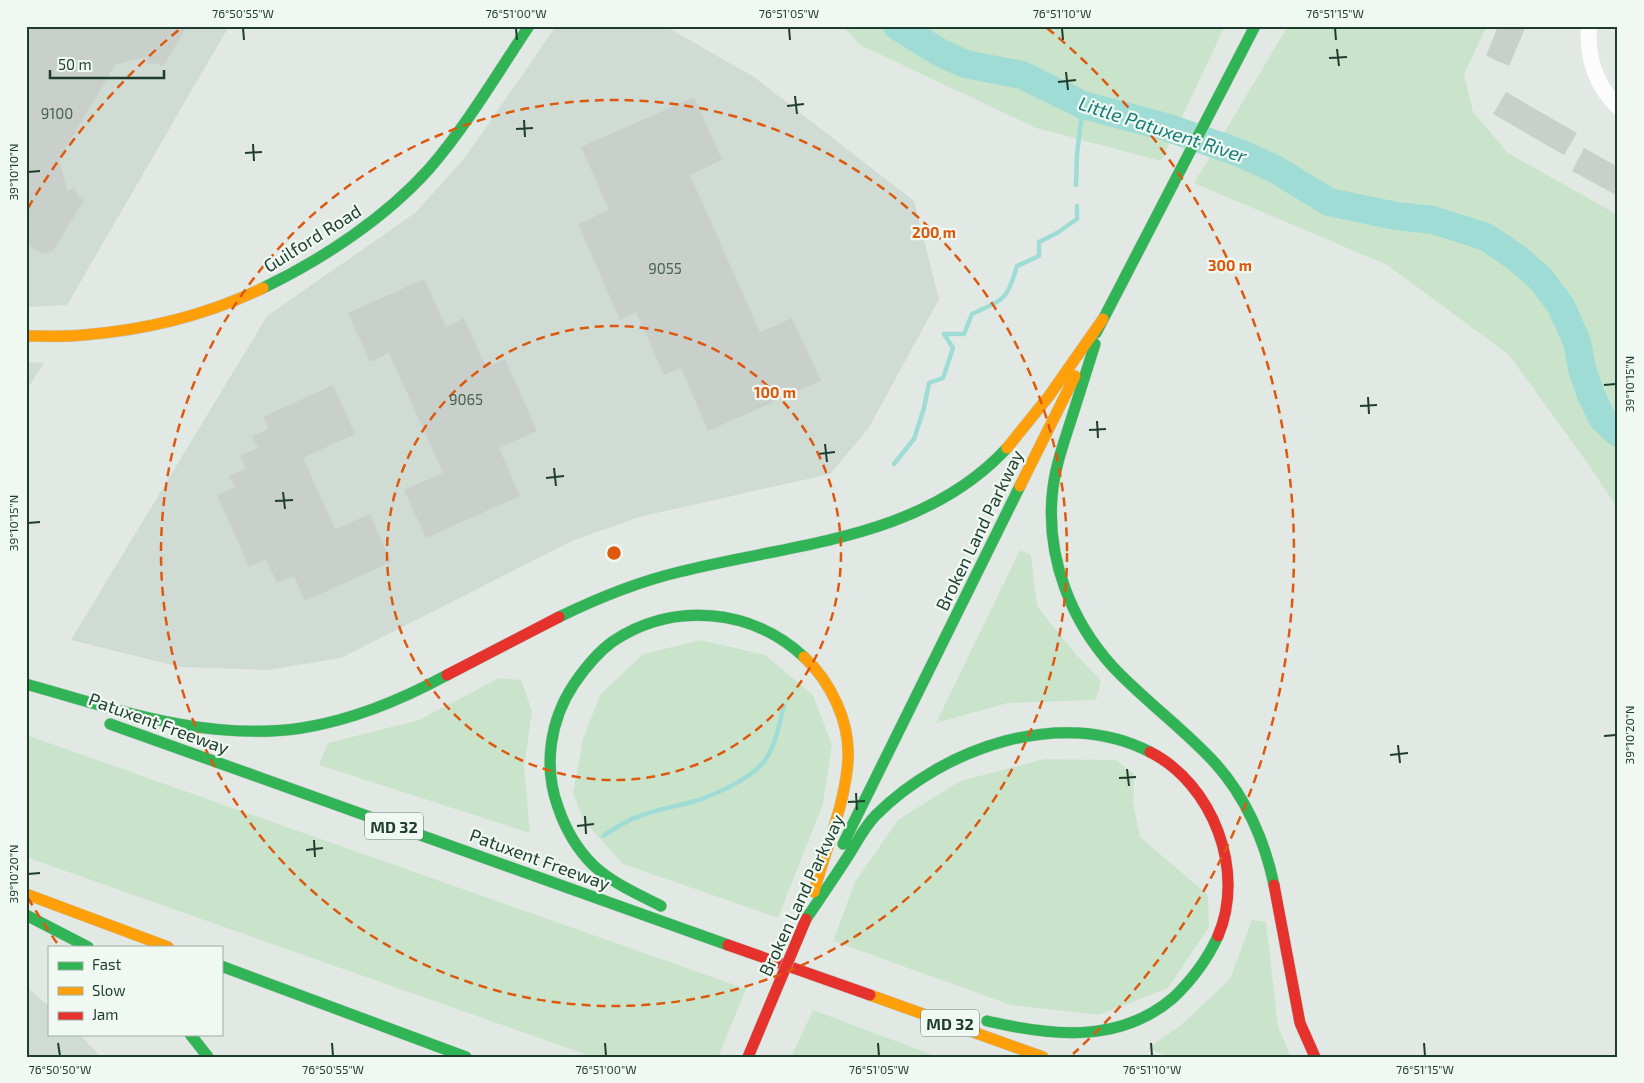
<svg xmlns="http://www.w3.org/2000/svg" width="1644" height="1083" font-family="'Exo 2',sans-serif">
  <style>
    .built { fill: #cfdbd3 }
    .green { fill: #cae4cb }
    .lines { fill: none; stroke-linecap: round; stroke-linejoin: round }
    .stream { stroke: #9fdcd5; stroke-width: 4.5 }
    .river { stroke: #9fdcd5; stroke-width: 28 }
    .building { fill: #c9d0cc }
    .fast-casing { stroke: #bec8c2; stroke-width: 12 }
    .slow-casing { stroke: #bec8c2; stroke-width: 12 }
    .jam-casing { stroke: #bec8c2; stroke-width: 12 }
    .street { stroke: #fbfcfb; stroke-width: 16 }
    .fast { stroke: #30b455; stroke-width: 11 }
    .slow { stroke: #ff9f0a; stroke-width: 11 }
    .jam { stroke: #e5322d; stroke-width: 11 }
    .jam-bridge-casing { stroke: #bbc5c0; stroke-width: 12; stroke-linecap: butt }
    .jam-bridge { stroke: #e5322d; stroke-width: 11 }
    .ticks { fill: none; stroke: #1f3d2e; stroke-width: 2 }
    .ring { fill: none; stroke: #de580e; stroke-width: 2.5; stroke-dasharray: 9 6 }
    .labels { text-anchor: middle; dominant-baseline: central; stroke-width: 4.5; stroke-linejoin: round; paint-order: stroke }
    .number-label { font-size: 15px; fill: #4a6256 }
    .shield { fill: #f0f8f2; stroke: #5e7569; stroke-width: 1 }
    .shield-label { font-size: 16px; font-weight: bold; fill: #1f3d2e }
    .street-label { font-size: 18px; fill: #1f3d2e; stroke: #f0f8f2 }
    .water-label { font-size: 19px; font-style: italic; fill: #147d76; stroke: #f0f8f2 }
    .centre { fill: #de580e; stroke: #f0f8f2; stroke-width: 2.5 }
    .ring-label { font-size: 15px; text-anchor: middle; font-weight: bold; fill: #de580e; stroke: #f0f8f2; stroke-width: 4.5; stroke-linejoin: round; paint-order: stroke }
    .neatline { fill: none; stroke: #1f3d2e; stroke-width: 2 }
    .ticks-label { font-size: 12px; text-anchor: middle; fill: #1f3d2e }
  </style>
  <rect width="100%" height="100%" fill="#e2e9e4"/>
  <path class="built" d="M 26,26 L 229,26 L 67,305 L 26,307 Z
    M 556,26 L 665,26 L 754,77 L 914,201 L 939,299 L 868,429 L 830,474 L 639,517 L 572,541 L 341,658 L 267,670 L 180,667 L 71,640 L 267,316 L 415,213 L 464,159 Z
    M 26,362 L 44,363 L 26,391 Z
    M 26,987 L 49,1006 L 49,1034 L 79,1034 L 101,1057 L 26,1057 Z"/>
  <path class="green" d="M 843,26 L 1225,26 L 1161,161 L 1036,128 L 860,45 Z
    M 1288,26 L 1487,26 L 1464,74 L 1473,112 L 1508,153 L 1618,215 L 1618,509 L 1586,461 L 1509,355 L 1387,265 L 1194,183 Z
    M 1020,550 L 1031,555 L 1037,606 L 1073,651 L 1101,681 L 1096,700 L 1008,703 L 936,723 Z
    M 701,640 L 765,655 L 813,695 L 832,745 L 823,804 L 778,918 L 623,864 L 584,821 L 573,793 L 583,739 L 600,695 L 643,654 Z
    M 499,678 L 521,680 L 532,711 L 524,768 L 530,833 L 319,765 L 328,743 L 419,720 Z
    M 26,735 L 746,989 L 718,1057 L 593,1057 L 26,857 Z
    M 1045,759 L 1116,760 L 1134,774 L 1133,802 L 1140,837 L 1208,895 L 1209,927 L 1168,988 L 1099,1015 L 1011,1005 L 833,941 L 855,882 L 898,820 L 960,781 Z
    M 1252,920 L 1266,922 L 1278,1027 L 1291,1057 L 1170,1057 L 1148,1048 L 1181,1025 L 1230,979 Z
    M 813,1010 L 938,1057 L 791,1057 Z"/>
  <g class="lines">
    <path class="stream" d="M 1076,185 L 1077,154 L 1083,105
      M 1602,418 L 1618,412
      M 894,464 L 914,439 L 924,408 L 929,383 L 943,378 L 953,348 L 944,334 L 964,334 L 972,314 C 1004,299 1007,301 1017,266 L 1039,256 L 1039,242 L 1057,233 L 1077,219 L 1077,206
      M 603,836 C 615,828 627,820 640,816 C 658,809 678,806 696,801 C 716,794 753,778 765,760 C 776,745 779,724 784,706"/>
    <path class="river" d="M 897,26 L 939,52 L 965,64 L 1022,75 L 1083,105 L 1166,127 L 1240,153 L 1275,169 L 1329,202 L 1396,216 L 1433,220 L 1486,237 L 1517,258 L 1541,279 L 1561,306 L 1577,342 L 1582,369 L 1591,395 L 1602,418 L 1618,433"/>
  </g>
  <path class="building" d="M 33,26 L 187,26 L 163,67 L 156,63 L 148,65 L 147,57 L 116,64 L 59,159 L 67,190 L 75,188 L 77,196 L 84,200 L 53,251 L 42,254 L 26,244 L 26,37 Z
    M 1498,26 L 1526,26 L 1509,66 L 1486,56 Z
    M 1506,92 L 1577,133 L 1564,155 L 1493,114 Z
    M 694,97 L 722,160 L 690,175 L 760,332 L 792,318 L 821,381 L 708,431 L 681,368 L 664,375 L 636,312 L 620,320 L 578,224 L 609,210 L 581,147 Z
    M 1584,148 L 1618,167 L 1618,196 L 1572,171 Z
    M 424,279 L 446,327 L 464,318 L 486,367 L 505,359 L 537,431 L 499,448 L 520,496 L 426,538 L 404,490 L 443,473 L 389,353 L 370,362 L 348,313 Z
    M 333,385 L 355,434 L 303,458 L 335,529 L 370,514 L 391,562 L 305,601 L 294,576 L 277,583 L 266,559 L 249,567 L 217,495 L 235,487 L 229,476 L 246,468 L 240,456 L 258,448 L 252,436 L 269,429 L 263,417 Z"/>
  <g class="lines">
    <defs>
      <path id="fast" d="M 263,288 C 323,259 385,218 429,169 C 467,125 497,74 529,26
        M 1096,333 L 1255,26
        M 1095,344 C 1087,369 1079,395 1071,420 C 1063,445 1054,470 1052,497 C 1047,559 1071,621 1113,667 C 1145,701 1184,729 1215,763 C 1245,796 1265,841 1274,885
        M 559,617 C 598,598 637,582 679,572 C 793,543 922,540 1007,448
        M 26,684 C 114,709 208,742 302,728 C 352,720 403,699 447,675
        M 110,724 L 728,945
        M 843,844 L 1020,486
        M 661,906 C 638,894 612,883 593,865 C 577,849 565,828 558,807 C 543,766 550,720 574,684 C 585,668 597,653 612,642 C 672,601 752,608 804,657
        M 26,915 L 88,947
        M 806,919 C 821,897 836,875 850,853 C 858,840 865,826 876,815 C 943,748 1061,706 1150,752
        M 221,966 L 466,1057
        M 987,1021 C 1051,1036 1119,1044 1173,998 C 1192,980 1207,960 1218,936
        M 190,1034 L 208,1057"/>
      <path id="slow" d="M 26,336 C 45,336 65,337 83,335 C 146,330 207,315 263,288
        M 1007,448 L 1049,396 L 1103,319
        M 1020,486 L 1075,376
        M 804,657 C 831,682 850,722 848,759 C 846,802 825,851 814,892
        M 26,894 L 168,947
        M 870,995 L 1043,1057"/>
      <path id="jam" d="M 447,675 L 559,617
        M 1150,752 C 1213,784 1246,871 1218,936
        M 1274,885 L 1300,1023 L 1315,1057
        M 728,945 L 870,995"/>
    </defs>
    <use href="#fast" class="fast-casing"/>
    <use href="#slow" class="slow-casing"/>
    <use href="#jam" class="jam-casing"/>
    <path class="street" d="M 1589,26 C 1586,56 1596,86 1618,107"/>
    <use href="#fast" class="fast"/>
    <use href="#slow" class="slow"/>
    <use href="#jam" class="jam"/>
    <defs>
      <path id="jam-bridge" d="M 748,1057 L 806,919"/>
    </defs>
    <use href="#jam-bridge" class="jam-bridge-casing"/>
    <use href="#jam-bridge" class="jam-bridge"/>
  </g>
  <path class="ticks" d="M 243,28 L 244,40M 516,28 L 517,40M 789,28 L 790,40M 1062,28 L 1063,40M 1335,28 L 1336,40M 1337,49 L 1339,66M 1329,58 L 1347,57M 1066,72 L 1068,90M 1058,82 L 1076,80M 795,96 L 797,114M 787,106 L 804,104M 524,120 L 525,137M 516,129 L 533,128M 253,144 L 254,161M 245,153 L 262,152M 28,172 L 40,171M 1604,385 L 1616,384M 1368,397 L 1369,414M 1360,406 L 1377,405M 1097,421 L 1098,438M 1089,430 L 1106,429M 825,444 L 827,462M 818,454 L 835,452M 554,468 L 556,486M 546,478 L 564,476M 283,492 L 285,509M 275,501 L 293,500M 28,523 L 40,522M 1604,736 L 1616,735M 1398,745 L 1400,763M 1390,755 L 1408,753M 1127,769 L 1129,786M 1119,778 L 1136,777M 856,793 L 857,810M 848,802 L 865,801M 585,816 L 586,834M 577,826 L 594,824M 314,840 L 315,857M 306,850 L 323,848M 28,874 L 40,873M 58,1043 L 60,1056M 332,1043 L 333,1056M 605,1043 L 606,1056M 878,1043 L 879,1056M 1151,1043 L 1152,1056M 1424,1043 L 1425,1056"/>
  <g class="ring">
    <circle cx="614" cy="553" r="227"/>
    <circle cx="614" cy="553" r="453"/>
    <path d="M57 943A680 680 0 0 1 28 898M28 208A680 680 0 0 1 181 28M1047 28A680 680 0 0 1 1073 1054"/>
  </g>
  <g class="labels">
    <g class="number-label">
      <text x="57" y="113">9100</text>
      <text x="665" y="268">9055</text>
      <text x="466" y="399">9065</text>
    </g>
    <g class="shield">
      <rect x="365" y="812.5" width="58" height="27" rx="4"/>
      <rect x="921" y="1009.5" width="58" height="27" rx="4"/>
    </g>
    <g class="shield-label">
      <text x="394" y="826">MD 32</text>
      <text x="950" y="1023">MD 32</text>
    </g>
    <g class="street-label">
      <text transform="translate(312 238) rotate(-32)">Guilford Road</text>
      <text transform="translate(979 530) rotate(-64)">Broken Land Parkway</text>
      <text transform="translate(159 723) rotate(20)">Patuxent Freeway</text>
      <text transform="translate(540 859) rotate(20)">Patuxent Freeway</text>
      <text transform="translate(801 895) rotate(-65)">Broken Land Parkway</text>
    </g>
    <g class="water-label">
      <text transform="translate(1163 129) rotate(18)">Little Patuxent River</text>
    </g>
  </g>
  <circle cx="614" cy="553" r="8" class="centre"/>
  <g class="ring-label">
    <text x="934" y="238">200 m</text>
    <text x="1230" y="271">300 m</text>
    <text x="775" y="398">100 m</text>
  </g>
  <rect width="1644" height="1083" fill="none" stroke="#f0f8f2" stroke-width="55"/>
  <rect x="48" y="946" width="175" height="90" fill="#f0f8f2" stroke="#9cada4"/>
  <rect x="58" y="962" width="25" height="8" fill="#30b455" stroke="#9cada4"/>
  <text x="92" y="970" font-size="15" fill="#1f3d2e">Fast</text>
  <rect x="58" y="987" width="25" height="8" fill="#ff9f0a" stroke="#9cada4"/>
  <text x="92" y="996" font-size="15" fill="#1f3d2e">Slow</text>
  <rect x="58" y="1012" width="25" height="8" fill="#e5322d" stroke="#9cada4"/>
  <text x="92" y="1020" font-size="15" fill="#1f3d2e">Jam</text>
  <path d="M50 70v8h114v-8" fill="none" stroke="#1f3d2e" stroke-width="2.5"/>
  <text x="58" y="70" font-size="15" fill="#1f3d2e" stroke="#f0f8f2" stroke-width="4" paint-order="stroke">50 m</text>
  <rect x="28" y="28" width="1588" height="1028" class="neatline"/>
  <g class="ticks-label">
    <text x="243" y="18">76°50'55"W</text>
    <text x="516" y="18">76°51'00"W</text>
    <text x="789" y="18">76°51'05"W</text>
    <text x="1062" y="18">76°51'10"W</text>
    <text x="1335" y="18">76°51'15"W</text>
    <text transform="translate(14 172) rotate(-90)" y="4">39°10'10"N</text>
    <text transform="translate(1630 384) rotate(-90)" y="4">39°10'15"N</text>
    <text transform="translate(14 523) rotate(-90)" y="4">39°10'15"N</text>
    <text transform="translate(1630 735) rotate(-90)" y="4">39°10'20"N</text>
    <text transform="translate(14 874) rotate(-90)" y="4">39°10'20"N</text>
    <text x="60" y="1074">76°50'50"W</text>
    <text x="333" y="1074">76°50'55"W</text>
    <text x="606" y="1074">76°51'00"W</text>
    <text x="879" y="1074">76°51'05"W</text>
    <text x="1152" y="1074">76°51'10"W</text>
    <text x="1425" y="1074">76°51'15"W</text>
  </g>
</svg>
